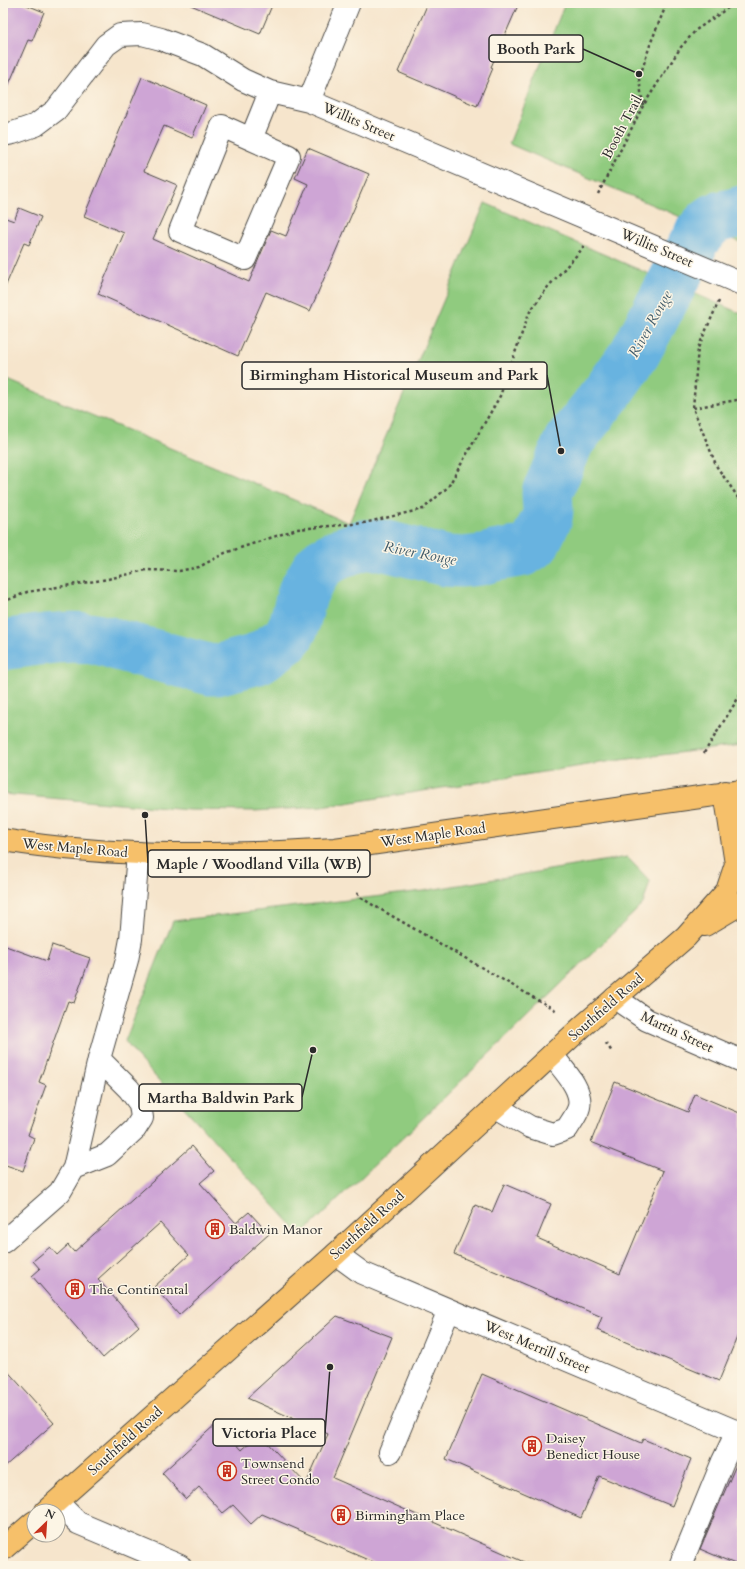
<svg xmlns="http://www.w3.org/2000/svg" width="745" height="1569" font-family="Cardo,serif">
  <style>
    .green { fill: #90cb7f; stroke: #5e7b55 }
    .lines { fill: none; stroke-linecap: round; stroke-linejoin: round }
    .river { stroke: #67b3e0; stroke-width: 51 }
    .building { fill: #cea5d5 }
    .minor-casing { stroke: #494743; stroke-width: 24 }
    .major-casing { stroke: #494743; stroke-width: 24 }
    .path { stroke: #494743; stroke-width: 2.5; stroke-dasharray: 3 3; stroke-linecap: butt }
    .minor { stroke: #fff; stroke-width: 22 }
    .major { stroke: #f6c06b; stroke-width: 22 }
    .labels { text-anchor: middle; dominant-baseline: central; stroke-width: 3; stroke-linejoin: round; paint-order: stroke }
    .street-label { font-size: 14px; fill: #2b2b2b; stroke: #fcf5e5 }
    .poi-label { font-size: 14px; fill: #2b2b2b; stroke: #fcf5e5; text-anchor: start }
    .water-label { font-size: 15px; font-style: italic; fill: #405b6a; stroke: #fcf5e5 }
    .leader { fill: none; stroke: #2b2b2b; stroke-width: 1.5 }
    .callout-dot { fill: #2b2b2b; stroke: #fcf5e5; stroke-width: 1.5 }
    .callout { fill: #fcf5e5; stroke: #2b2b2b; stroke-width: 1.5 }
    .callout-label { font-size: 15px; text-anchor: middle; font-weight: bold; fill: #2b2b2b }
  </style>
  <rect width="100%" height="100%" fill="#fcf5e5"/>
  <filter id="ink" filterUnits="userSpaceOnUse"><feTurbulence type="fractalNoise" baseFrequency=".025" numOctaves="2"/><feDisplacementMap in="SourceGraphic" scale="8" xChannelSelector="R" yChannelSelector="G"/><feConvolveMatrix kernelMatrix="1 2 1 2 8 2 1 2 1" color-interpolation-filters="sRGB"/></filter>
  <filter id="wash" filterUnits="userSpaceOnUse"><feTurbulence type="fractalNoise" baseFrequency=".012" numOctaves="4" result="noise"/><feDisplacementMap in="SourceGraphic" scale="16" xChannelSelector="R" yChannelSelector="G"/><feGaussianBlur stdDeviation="0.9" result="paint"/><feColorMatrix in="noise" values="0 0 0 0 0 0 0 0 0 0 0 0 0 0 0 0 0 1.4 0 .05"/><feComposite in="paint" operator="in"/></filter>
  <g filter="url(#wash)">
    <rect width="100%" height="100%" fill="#f6e5cc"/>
    <path class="green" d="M 565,3 L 742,3 L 742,243 L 509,144 Z
      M 485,203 L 742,314 L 742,745 L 613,761 L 321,807 L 254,811 L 189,810 L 3,794 L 3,378 L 349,523 Z
      M 627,857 L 650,881 L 643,904 L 412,1129 L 301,1235 L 190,1114 L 139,1059 L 125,1041 L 173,921 L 423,891 Z"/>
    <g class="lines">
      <path class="river" d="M 699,234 C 716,212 719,219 742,211
        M 3,645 C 37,640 82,631 114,644 L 211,670 L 216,670 L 258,659 L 284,641 L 289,635 L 294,625 L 303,592 L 316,570 L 323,562 L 343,552 L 363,545 L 382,545 L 446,561 L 462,562 L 481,560 L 494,556 L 523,551 L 534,544 L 547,518 L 548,510 L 547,493 L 569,441 L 607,393 L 635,353 L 691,248"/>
    </g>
    <g id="blocks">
      <path class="building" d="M 3,3 L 22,3 L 44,12 L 32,41 L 28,40 L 3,98 Z
        M 186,3 L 273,3 L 260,34 Z
        M 428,3 L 519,3 L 491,67 L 493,68 L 477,106 L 398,72 Z
        M 142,77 L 206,105 L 192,138 L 164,126 L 144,171 L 177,185 L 153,239 L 249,282 L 271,230 L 286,236 L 308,184 L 295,178 L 308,148 L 369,174 L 310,311 L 266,292 L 238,356 L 98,294 L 124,233 L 84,216 Z
        M 19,208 L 41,217 L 29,245 L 24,243 L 3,292 L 3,217 L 14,221 Z
        M 3,945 L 47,961 L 52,945 L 90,958 L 74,1003 L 68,1001 L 39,1082 L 46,1085 L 28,1135 L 34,1138 L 23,1171 L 3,1164 Z
        M 615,1082 L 688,1112 L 695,1094 L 742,1114 L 742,1325 L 719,1381 L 597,1330 L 602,1317 L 454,1254 L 475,1205 L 492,1212 L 504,1184 L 551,1204 L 537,1238 L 620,1274 L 663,1171 L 591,1142 Z
        M 192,1146 L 214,1171 L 200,1183 L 236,1223 L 249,1212 L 269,1234 L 179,1315 L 154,1287 L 189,1255 L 160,1223 L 98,1279 L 139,1326 L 103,1358 L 32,1276 L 40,1269 L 33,1261 L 50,1247 L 57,1255 L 68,1245 L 74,1252 Z
        M 337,1316 L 392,1337 L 333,1478 L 533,1566 L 382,1566 L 262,1514 L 251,1524 L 233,1505 L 223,1513 L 199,1487 L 186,1499 L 162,1473 L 217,1423 L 242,1450 L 259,1434 L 306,1484 L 328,1434 L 247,1398 Z
        M 3,1366 L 54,1423 L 3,1468 Z
        M 482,1374 L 641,1443 L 643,1439 L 691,1459 L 672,1506 L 599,1476 L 581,1518 L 446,1459 Z
        M 742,1451 L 742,1566 L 740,1566 L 700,1549 Z"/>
    </g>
  </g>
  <g filter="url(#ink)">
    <use href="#blocks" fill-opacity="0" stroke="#494743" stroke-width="1"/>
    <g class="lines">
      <defs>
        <path id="minor" d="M 309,101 L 349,3
          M 3,135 L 13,133 L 36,125 L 56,110 L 106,45 L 120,35 L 142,34 L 161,39 L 203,55 L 243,80 L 270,92 L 309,101 L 742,284
          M 251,139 L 289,156 L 245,259 L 180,231 L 222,126 L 251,139 L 270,92
          M 615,998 L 647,1020 L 742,1061
          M 496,1107 L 530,1127 L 553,1134 L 567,1129 C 571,1122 577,1115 579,1107 C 583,1088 562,1069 552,1055
          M 74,1168 L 107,1155 L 135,1129 L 142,1118 L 140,1104 L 129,1089 L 99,1059
          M 3,1242 L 60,1192 L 74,1168 L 99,1059 L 127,960 L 131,939 L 138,853
          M 336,1254 L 362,1273 L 742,1434
          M 390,1452 L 449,1310
          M 57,1502 L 78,1523 L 180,1566
          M 680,1566 L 723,1461 L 737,1432"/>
        <path id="major" d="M 3,840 C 113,858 225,856 335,849 L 742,791
          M 705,925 L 742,903
          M 46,1511 L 336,1254 L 584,1025 L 686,937 L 727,891 L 736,864 L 725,792
          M 3,1549 L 34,1522"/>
      </defs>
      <use href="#minor" class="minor-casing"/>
      <use href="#major" class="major-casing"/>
      <path class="path" d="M 643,105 L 639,79 L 651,42 L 667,3
        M 598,194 L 643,106 L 681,47 L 696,30 L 735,3
        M 719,301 L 698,348 L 693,408 L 717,467 L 742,503
        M 693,408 L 742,399
        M 3,602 L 27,592 L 108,579 L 146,570 L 179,571 L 199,567 L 225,553 L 297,529 L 364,523 L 423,509 L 448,487 L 500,396 L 529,313 L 547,288 L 583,248 L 583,245
        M 704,753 L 742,692
        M 357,893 L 360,897 L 373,905 L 557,1011
        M 606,1043 L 612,1052"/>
      <use href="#minor" class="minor"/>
      <use href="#major" class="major"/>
    </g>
  </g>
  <defs>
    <symbol id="building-ring" viewBox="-11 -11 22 22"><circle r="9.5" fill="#fcf5e5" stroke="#c8321e" stroke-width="1.5"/><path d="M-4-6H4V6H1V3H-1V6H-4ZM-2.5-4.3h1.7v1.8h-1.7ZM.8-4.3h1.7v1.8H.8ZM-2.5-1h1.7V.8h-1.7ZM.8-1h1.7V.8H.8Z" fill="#c8321e"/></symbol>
  </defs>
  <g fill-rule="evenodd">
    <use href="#building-ring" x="204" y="1218" width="22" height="22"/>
    <use href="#building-ring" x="64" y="1278" width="22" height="22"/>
    <use href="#building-ring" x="521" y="1435" width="22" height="22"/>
    <use href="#building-ring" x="216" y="1460" width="22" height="22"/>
    <use href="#building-ring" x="330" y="1504" width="22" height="22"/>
  </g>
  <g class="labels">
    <g class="street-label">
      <text transform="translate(359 122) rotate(23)">Willits Street</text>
      <text transform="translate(622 127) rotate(-62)">Booth Trail</text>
      <text transform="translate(657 248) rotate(23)">Willits Street</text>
      <text transform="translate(433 835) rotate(-8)">West Maple Road</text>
      <text transform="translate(75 848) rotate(5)">West Maple Road</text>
      <text transform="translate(606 1007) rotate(-41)">Southfield Road</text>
      <text transform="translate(677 1032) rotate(25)">Martin Street</text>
      <text transform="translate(367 1225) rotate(-42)">Southfield Road</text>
      <text transform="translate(537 1347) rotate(23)">West Merrill Street</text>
      <text transform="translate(125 1441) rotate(-42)">Southfield Road</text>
    </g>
    <g class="poi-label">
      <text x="229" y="1229">Baldwin Manor</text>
      <text x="89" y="1289">The Continental</text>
      <text x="546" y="1438">Daisey<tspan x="546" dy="16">Benedict House</tspan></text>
      <text x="241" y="1463">Townsend<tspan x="241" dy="16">Street Condo</tspan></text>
      <text x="355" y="1515">Birmingham Place</text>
    </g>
    <g class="water-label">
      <text transform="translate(650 324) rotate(-61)">River Rouge</text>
      <text transform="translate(420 553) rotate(11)">River Rouge</text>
    </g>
  </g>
  <path class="leader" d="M639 74L583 49M561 451L547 375M145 815L148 863M313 1050L302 1097M330 1367L325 1433"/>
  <g class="callout-dot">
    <circle cx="639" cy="74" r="4"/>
    <circle cx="561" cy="451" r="4"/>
    <circle cx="145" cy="815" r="4"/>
    <circle cx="313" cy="1050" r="4"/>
    <circle cx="330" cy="1367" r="4"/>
  </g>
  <g class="callout">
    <rect x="489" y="35" width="94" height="27" rx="4"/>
    <rect x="242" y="362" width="305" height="27" rx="4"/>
    <rect x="148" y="850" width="222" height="27" rx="4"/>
    <rect x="139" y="1084" width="163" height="27" rx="4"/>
    <rect x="213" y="1419" width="112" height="27" rx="4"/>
  </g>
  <g class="callout-label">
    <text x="536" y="54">Booth Park</text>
    <text x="394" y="380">Birmingham Historical Museum and Park</text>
    <text x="259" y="869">Maple / Woodland Villa (WB)</text>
    <text x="221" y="1103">Martha Baldwin Park</text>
    <text x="269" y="1438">Victoria Place</text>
  </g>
  <rect width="745" height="1569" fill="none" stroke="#fcf5e5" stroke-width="16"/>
  <g transform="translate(46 1523) rotate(25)"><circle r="19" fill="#fcf5e5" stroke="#a8a49b"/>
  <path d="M0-3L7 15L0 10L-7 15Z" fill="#c8321e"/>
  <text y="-6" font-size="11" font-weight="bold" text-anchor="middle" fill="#2b2b2b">N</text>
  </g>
</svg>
